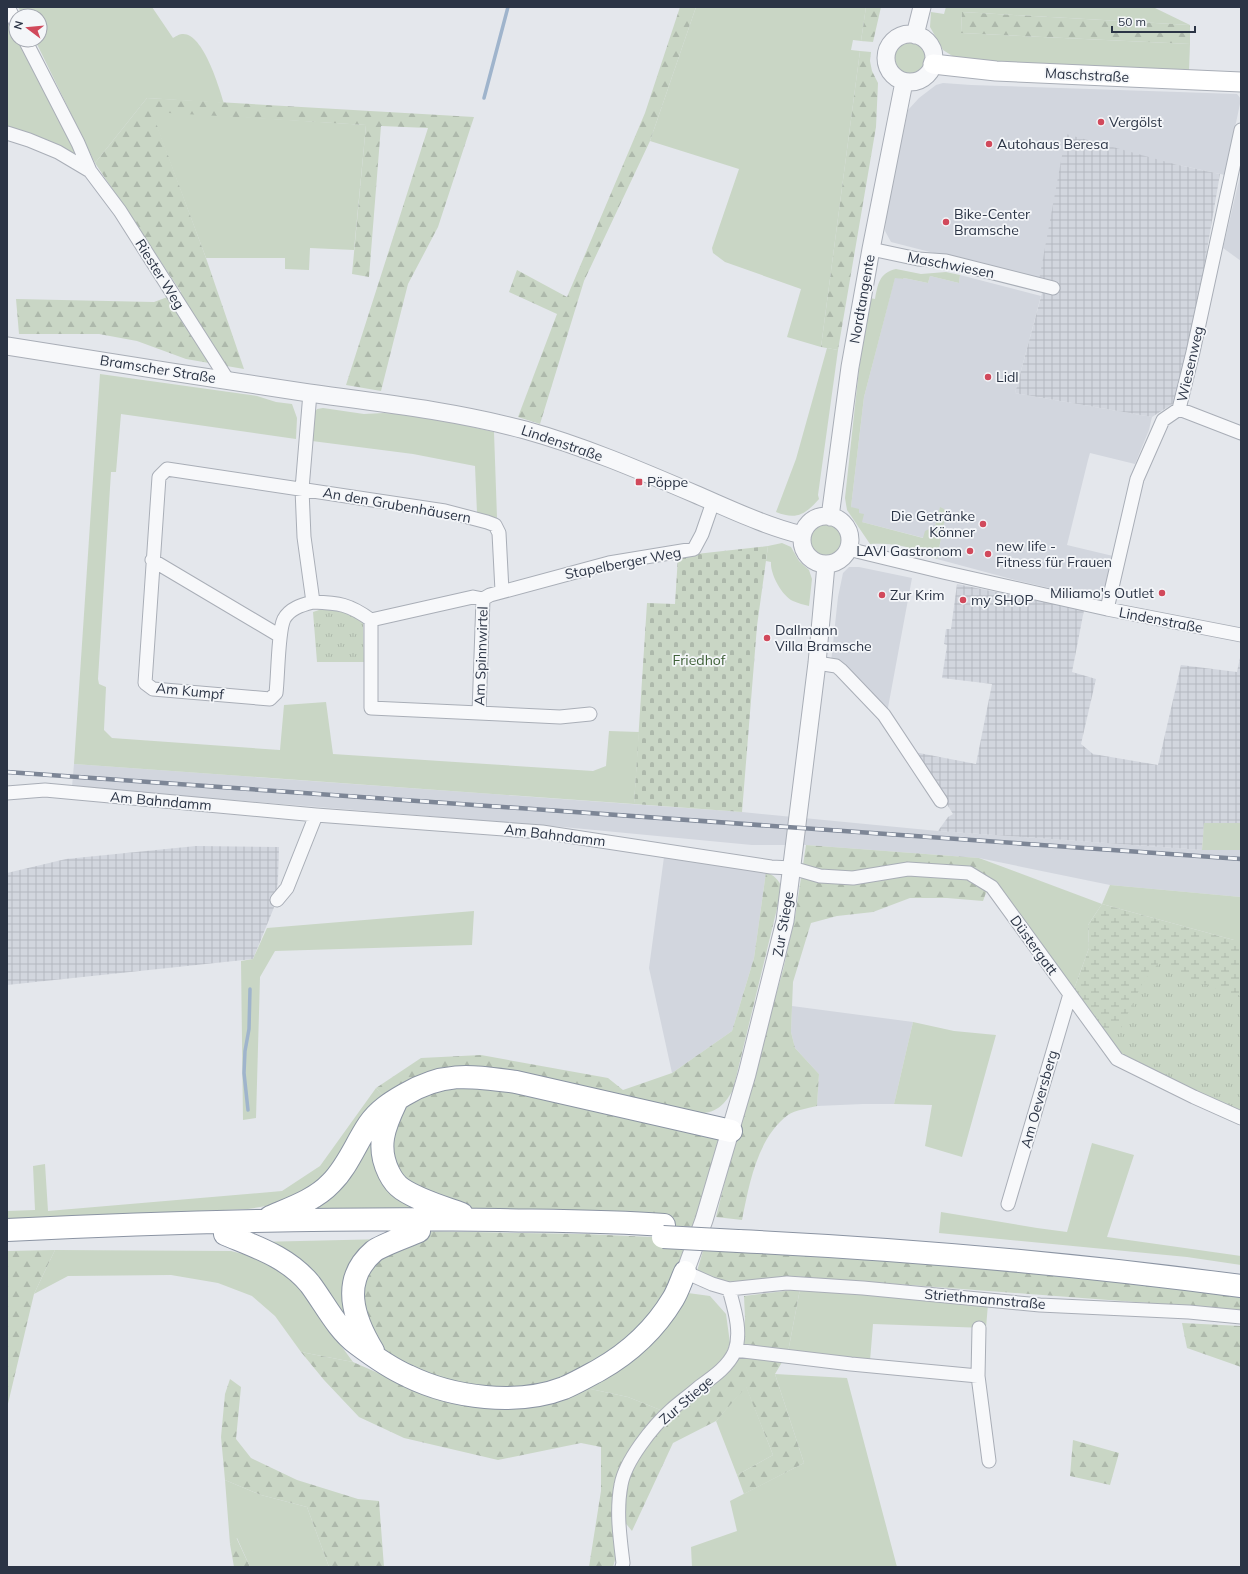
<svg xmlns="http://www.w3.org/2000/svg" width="1248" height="1574" font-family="Mulish,sans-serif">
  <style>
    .built { fill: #d2d6de }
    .industrial { fill: url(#industrial-grid) }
    .grass { fill: #c9d6c5 }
    .forest { fill: url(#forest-firs) }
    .wetland { fill: url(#wetland-marsh) }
    .cemetery { fill: url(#cemetery-stones) }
    .park { fill: url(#park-tufts) }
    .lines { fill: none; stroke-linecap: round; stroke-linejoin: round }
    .stream { stroke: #9fb4cc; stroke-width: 3.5 }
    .minor-casing { stroke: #a9aeb7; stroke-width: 15 }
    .tertiary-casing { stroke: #a9aeb7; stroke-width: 19 }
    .secondary-casing { stroke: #a9aeb7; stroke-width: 21 }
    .trunk-casing { stroke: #8b94a3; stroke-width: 24 }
    .minor { stroke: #f7f8fa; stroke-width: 13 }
    .tertiary { stroke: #f7f8fa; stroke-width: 17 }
    .secondary { stroke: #fff; stroke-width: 19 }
    .trunk { stroke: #fff; stroke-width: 22 }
    .rail-casing { stroke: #7d8696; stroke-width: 4.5 }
    .rail { stroke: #f4f6f9; stroke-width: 3; stroke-dasharray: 9; stroke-linecap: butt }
    .trunk-bridge-casing { stroke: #8b94a3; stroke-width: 24; stroke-linecap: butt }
    .trunk-bridge { stroke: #fff; stroke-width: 22 }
    .poi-dot { fill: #d1495b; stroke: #f4f6f9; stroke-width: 1.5 }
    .labels { text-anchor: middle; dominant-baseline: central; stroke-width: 3.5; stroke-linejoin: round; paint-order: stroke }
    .street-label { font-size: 14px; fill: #2b3445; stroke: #f4f6f9 }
    .poi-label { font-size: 14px; fill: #2b3445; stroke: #f4f6f9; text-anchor: start }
    .park-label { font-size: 14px; fill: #3f6138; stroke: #f4f6f9 }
  </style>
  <defs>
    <pattern id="industrial-grid" width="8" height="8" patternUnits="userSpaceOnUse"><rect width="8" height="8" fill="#d2d6de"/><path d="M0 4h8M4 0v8" fill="none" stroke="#b4b8c0"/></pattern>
    <pattern id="forest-firs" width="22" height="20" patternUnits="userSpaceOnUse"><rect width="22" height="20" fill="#c9d6c5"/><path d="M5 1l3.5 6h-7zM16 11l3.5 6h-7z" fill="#adb8ab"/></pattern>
    <pattern id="wetland-marsh" width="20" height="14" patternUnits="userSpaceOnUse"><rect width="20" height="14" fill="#c9d6c5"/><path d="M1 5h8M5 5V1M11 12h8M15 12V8" fill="none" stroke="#adb8ab"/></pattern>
    <pattern id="cemetery-stones" width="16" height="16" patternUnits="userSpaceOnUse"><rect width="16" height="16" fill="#c9d6c5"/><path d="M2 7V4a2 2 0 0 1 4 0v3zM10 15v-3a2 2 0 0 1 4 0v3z" fill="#adb8ab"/></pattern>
    <pattern id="park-tufts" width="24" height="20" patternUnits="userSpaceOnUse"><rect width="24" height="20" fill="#c9d6c5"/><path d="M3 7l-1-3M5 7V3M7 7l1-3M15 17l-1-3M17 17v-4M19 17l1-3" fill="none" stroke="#adb8ab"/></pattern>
  </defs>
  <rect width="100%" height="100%" fill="#e4e7ec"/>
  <path class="built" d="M 943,83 L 971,85 L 1237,94 L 1241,99 L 1225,175 L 1174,164 L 1039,280 L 891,242 L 885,231 L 886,214 L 908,110 L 919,98 L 936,85 Z
    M 1241,172 L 1241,261 L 1223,248 Z
    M 960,275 L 1041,296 L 1015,393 L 1152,417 L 1149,430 L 1135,464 L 1090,453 L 1088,460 L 1067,545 L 1113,556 L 1106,589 L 1102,595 L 1093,598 L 1015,580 L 937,559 L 946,513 L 940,508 L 934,530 L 924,538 L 862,522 L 858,513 L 851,507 L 864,397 L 895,277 L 903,279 L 904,278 L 928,283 L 930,276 L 959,283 Z
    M 849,567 L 859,567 L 912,578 L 887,713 L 831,662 L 838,597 L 843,573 Z
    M 74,764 L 742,812 L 938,831 L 1202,850 L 1241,850 L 1241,897 L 1110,885 L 979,858 L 806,845 L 752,845 L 563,827 L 72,787 Z
    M 664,857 L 766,872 L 754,958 L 732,1031 L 672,1073 L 649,968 Z
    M 792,1006 L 913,1022 L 894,1104 L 863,1104 L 817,1106 L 819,1074 L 795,1048 L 791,1032 Z"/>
  <path class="industrial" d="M 1066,134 L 1174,164 L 1220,174 L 1201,285 L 1181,379 L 1174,403 L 1152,417 L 1015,393 L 1045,282 L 1039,280 Z
    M 957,584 L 1084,610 L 1072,672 L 1096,679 L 1081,744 L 1093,754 L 1158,765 L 1181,665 L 1237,672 L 1241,653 L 1241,823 L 1204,823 L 1202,850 L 938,831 L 948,817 L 953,814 L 914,752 L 976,764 L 992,684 L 942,678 L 947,645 L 944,644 L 946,629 L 951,629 Z
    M 196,846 L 279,847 L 278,880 L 275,905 L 253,959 L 7,985 L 7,873 L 66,859 Z"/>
  <path class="grass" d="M 18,7 L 152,7 L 173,38 C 175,37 179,34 182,34 C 203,32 219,87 224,103 L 147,98 L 95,163 L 35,40 L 40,40 L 40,16 L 23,16 Z
    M 696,7 L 866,7 L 861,41 L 853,40 L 851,50 L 860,51 L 821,347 L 787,337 L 801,289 L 725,262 L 713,253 L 712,248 L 739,169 L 650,141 Z
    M 946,7 L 1149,7 L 1155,8 L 1190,25 L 962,12 L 961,33 L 1190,44 L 1189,70 L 999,63 L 954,57 L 943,50 L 930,27 L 931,12 L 944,14 Z
    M 9,20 L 16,32 L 16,40 L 20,40 L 79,154 L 77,156 L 42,138 L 7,127 L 7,21 Z
    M893 58a16 16 0 1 1 32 0a16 16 0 1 1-32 0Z
    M 151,111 L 366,125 L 354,250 L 310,248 L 309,270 L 285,269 L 285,258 L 206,258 Z
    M 896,269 L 921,274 L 946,272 L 960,275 L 959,283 L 930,276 L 928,283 L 904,278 L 903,279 L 895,278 L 864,397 L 851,507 L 859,509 L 859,513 L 864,514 L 862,522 L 923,538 L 925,531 L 929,529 L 934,530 L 940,507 L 944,509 L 946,513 L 937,559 C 911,547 899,543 870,544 L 847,510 L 845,498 L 859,369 L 870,298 L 875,299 C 878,284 879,273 896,269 Z
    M 827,348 L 838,350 L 818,495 L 819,499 C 805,515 796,520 776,512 L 796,459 Z
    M 100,374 L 257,396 L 276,402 L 292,404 L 297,418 L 296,439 L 121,414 L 116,472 L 111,472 L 98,679 L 99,684 L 106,687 L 104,730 L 112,738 L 280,750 L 284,705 L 326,702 L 333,754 L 593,771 L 606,766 L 609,731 L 639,732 L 634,804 L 74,764 Z
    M 323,408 L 364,414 L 383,413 L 401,414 L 459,424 L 494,432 L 497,518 L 477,513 L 475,466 L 413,454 L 312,441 L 314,414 L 317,409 Z
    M808 540a17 17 0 1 1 34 0a17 17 0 1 1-34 0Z
    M 782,543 L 791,547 L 799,561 L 809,570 L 812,579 L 809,606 C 804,605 798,603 793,601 C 782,596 770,574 771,562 L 766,561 L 768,546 Z
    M 1204,823 L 1241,823 L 1241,850 L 1202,850 Z
    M 979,858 L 1102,904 L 1110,885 L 1241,897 L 1241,940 L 1234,940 L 1102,904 L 1088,925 L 1089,948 L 1074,989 L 998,886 L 990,880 Z
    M 474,911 L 472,945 L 275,951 L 260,977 L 256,1118 L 243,1120 L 241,961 L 253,959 L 267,928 Z
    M 913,1022 L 954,1031 L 996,1035 L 962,1157 L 925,1146 L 932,1105 L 894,1104 Z
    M 376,1088 L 385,1098 L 328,1176 L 284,1203 L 248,1209 L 99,1215 L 7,1222 L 7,1211 L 35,1210 L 33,1166 L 45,1164 L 48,1211 L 282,1191 L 320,1166 Z
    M 377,1126 L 446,1214 L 311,1209 Z
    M 1092,1143 L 1134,1155 L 1107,1237 L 1241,1256 L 1241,1265 L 1187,1257 L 939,1233 L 941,1212 L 1037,1228 L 1067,1232 Z
    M 387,1239 L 359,1335 L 257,1242 Z
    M 55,1250 L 231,1251 L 259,1258 L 283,1271 L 303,1288 L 331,1332 L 353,1362 L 301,1352 L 275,1316 L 252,1296 L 218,1283 L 171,1275 L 68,1276 L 34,1294 Z
    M 800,1289 L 988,1304 L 986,1328 L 873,1324 L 870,1361 L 788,1352 Z
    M 688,1293 L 710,1296 L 726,1314 L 730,1343 L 723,1362 L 663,1411 L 628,1397 L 586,1388 L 619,1371 L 644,1349 Z
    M 775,1374 L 847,1378 L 897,1567 L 692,1567 L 691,1547 L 737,1531 L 730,1501 L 804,1463 Z
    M 746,1386 L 773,1455 L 737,1475 L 716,1421 Z
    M 225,1480 L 261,1495 L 307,1507 L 329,1567 L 250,1567 L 237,1538 L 230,1544 Z"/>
  <path class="forest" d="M 680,7 L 696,7 L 650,141 L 584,281 L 540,424 L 518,417 L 557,314 L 509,292 L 517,270 L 567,297 L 645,113 Z
    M 866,7 L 881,7 L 873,42 L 861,41 Z
    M 962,12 L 1190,25 L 1190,44 L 961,33 Z
    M 860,51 L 871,52 L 870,61 L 872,71 L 878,83 L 876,127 L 838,350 L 821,347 Z
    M 147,98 L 474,117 L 438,227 L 408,284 L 381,391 L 346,385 L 428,128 L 381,126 L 369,277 L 352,274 L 366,125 L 152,112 L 206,258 L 244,369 L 186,359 L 137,341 L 99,334 L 19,334 L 16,299 L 154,302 L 181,292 L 95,163 Z
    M 806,845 L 979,858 L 993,873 L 983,901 L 947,898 L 910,898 L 873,912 L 837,916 L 811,923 L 793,982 L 791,1032 L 795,1048 L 819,1074 L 817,1106 C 809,1108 795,1110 788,1115 C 757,1138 749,1185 742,1220 L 716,1217 L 736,1137 L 783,970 L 795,917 Z
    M 766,872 C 774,875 779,880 782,888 L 733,1090 C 723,1107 716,1113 695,1114 L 496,1073 L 385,1098 L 376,1088 L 421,1058 L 481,1055 L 608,1078 L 623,1090 L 672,1073 L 732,1031 L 754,958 Z
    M 439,1080 L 731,1131 L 702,1227 L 476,1220 L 401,1189 L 383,1137 L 389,1116 Z
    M 419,1231 L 583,1234 L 698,1239 L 673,1299 L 588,1376 L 490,1397 L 376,1357 L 354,1280 L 361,1265 Z
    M 55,1250 L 34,1294 L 7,1408 L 7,1251 Z
    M 703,1251 L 798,1252 L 943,1262 L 1241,1292 L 1241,1310 L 791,1276 L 734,1282 L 715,1279 L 697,1271 Z
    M 800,1289 L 788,1352 L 775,1374 L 804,1463 L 744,1494 L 737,1475 L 773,1455 L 746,1387 L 716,1421 L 673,1443 L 632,1531 L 614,1509 L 615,1560 L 613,1567 L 589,1567 L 601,1491 L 601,1447 L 581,1443 L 498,1460 L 404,1438 L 359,1417 L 324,1380 L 301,1352 L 353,1362 L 435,1398 L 586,1388 L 628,1397 L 668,1413 L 743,1341 L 745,1318 L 744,1296 Z
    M 1182,1323 L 1241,1326 L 1241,1367 L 1187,1348 Z
    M 230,1379 L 241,1387 L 236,1439 L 251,1458 L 297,1480 L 358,1499 L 379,1501 L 384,1567 L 329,1567 L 307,1507 L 261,1495 L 225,1480 L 221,1437 L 225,1394 Z
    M 1073,1440 L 1119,1453 L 1110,1485 L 1070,1476 Z
    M 236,1537 L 250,1567 L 234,1567 L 230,1544 Z"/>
  <path class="wetland" d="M 1102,904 L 1234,940 L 1241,940 L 1241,1097 L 1101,1029 L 1074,989 L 1089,948 L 1088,925 Z"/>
  <path class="cemetery" d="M 768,546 L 757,626 L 742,812 L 634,804 L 647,603 L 675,604 L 678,556 Z"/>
  <path class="park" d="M 328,607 L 342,610 L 363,620 L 364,662 L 317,662 L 313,612 Z
    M 1160,961 L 1186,979 L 1241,996 L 1241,1113 L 1124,1058 L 1101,1029 L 1121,1028 L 1142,984 Z"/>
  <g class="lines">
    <path class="stream" d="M 484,98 L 508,7
      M 248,1110 L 244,1073 L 245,1051 L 249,1029 L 250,989"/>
    <defs>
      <path id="minor" d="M 8,7 L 16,23
        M 25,40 L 78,143 L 90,171
        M 7,133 L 29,140 L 58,152 L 90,171 L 120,211 L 227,379
        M 871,249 L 918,259 L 946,261 L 1053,288
        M 310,393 L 302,489 L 304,537 L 313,602 C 339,603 349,604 371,620 L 473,597 L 483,599 L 490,595 L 609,563 L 694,549 L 702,534 L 713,502
        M 1179,409 L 1241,433
        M 848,549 L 943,572 L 1107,609 L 1241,635
        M 152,560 L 280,636
        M 313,602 C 302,605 290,608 284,619 C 278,631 278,678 276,693 L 270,699 L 153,689 L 145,683 L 159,477 L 167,469 L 445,511 L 487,522 L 495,525 L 499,533 L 502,591
        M 1107,609 L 1137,479 L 1163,420 L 1179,409 L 1193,352 L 1241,130
        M 371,620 L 371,708 L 479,713 L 483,599
        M 817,663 L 836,666 L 841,670 L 884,715 L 941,801
        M 479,713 L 560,717 L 590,714
        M 7,793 L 45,790 L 316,815 L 542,832 L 771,867 L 792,868 L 820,876 L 853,878 L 908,869 L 969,873 L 992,887 L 1117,1059 L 1194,1097 L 1241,1118
        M 277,900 L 287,888 L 316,815
        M 1008,1204 L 1070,994
        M 685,1272 L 712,1284 L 729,1289 L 787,1283 L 863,1288 L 1040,1305 L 1189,1312 L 1241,1317
        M 979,1328 L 978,1376 L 989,1461
        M 735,1350 L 851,1364 L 978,1376
        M 622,1567 L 623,1563 C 620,1538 616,1511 621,1485 C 625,1461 653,1426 671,1410 C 680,1402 690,1395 699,1387 C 713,1377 728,1367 735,1351 C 742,1331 734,1308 729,1289"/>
      <path id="tertiary" d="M886 58a24 24 0 1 1 48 0a24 24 0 1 1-48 0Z
        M 915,35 L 922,7
        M 7,346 C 108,362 208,378 309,393 C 382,403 454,411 525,430 C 583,446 639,470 695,494 C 730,509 765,526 802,535
        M802 540a24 24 0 1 1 48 0a24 24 0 1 1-48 0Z
        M 830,517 L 850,367 L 871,249 L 904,82
        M 685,1272 L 704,1220 L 747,1074 L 785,921 L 817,663 L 826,565"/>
      <path id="secondary" d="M 933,64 L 996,71 L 1241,82"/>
      <path id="trunk" d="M 396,1102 C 384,1127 376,1147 389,1173 C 392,1179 396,1185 402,1189 C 420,1201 443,1207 462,1214
        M 270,1217 C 291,1208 315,1200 331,1183 C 348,1166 356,1143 369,1124 C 378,1111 390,1103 404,1095 C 444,1071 471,1076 516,1082 L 731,1131
        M 7,1230 C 171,1222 335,1217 499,1220 C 554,1221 609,1221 664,1225
        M 225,1234 C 256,1247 288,1257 310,1284 C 325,1304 337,1329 357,1344 C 373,1356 390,1368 408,1376 C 453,1398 517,1406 564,1388 C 576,1383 588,1376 599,1370 C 629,1353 655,1329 673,1299 C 678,1291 681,1281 685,1272
        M 738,1241 C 906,1249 1074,1264 1241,1286
        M 373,1351 C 353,1318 340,1280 374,1251 C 382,1245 408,1236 419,1231"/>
    </defs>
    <use href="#minor" class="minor-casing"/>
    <use href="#tertiary" class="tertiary-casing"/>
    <use href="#secondary" class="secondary-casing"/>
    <use href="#trunk" class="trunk-casing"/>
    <use href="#minor" class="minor"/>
    <use href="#tertiary" class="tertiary"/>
    <use href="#secondary" class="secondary"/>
    <use href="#trunk" class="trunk"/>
    <defs>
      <path id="rail" d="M 7,772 L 1241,859"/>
    </defs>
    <use href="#rail" class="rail-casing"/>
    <use href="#rail" class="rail"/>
    <defs>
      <path id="trunk-bridge" d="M 663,1237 L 738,1241"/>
    </defs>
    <use href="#trunk-bridge" class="trunk-bridge-casing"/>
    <use href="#trunk-bridge" class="trunk-bridge"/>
  </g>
  <g class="poi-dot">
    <circle cx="1101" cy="122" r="4"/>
    <circle cx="989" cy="144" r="4"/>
    <circle cx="946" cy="222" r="4"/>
    <circle cx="988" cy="377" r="4"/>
    <rect x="635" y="478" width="8" height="8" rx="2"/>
    <circle cx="983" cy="524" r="4"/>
    <circle cx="970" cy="551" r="4"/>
    <circle cx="988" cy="554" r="4"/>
    <circle cx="1162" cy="593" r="4"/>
    <circle cx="882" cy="595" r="4"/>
    <circle cx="963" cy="600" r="4"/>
    <circle cx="767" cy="638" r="4"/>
  </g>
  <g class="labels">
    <g class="street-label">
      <text transform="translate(1087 75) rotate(3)">Maschstraße</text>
      <text transform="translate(951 265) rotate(11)">Maschwiesen</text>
      <text transform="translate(160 274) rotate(58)">Riester Weg</text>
      <text transform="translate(862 299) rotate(-80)">Nordtangente</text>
      <text transform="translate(1190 364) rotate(-77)">Wiesenweg</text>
      <text transform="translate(158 369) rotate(9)">Bramscher Straße</text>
      <text transform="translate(562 443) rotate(19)">Lindenstraße</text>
      <text transform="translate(397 505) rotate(10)">An den Grubenhäusern</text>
      <text transform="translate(623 563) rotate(-11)">Stapelberger Weg</text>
      <text transform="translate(1161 620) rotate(11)">Lindenstraße</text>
      <text transform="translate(481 656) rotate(-88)">Am Spinnwirtel</text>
      <text transform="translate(190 691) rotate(6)">Am Kumpf</text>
      <text transform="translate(161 801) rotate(5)">Am Bahndamm</text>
      <text transform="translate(555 835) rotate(7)">Am Bahndamm</text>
      <text transform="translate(783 924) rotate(-80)">Zur Stiege</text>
      <text transform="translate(1034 945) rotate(54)">Düstergatt</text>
      <text transform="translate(1039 1099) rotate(-74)">Am Oeversberg</text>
      <text transform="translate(985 1299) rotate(5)">Striethmannstraße</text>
      <text transform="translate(686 1400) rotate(-41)">Zur Stiege</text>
    </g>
    <g class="poi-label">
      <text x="1109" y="122">Vergölst</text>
      <text x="997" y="144">Autohaus Beresa</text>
      <text x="954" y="214">Bike-Center<tspan x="954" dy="16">Bramsche</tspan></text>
      <text x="996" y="377">Lidl</text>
      <text x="647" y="482">Pöppe</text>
      <text x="975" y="516" text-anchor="end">Die Getränke<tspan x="975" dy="16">Könner</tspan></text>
      <text x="996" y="546">new life -<tspan x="996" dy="16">Fitness für Frauen</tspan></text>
      <text x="962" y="551" text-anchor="end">LAVI Gastronom</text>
      <text x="1154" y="593" text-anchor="end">Miliamo's Outlet</text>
      <text x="890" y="595">Zur Krim</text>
      <text x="971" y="600">my SHOP</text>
      <text x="775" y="630">Dallmann<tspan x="775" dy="16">Villa Bramsche</tspan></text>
    </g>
    <g class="park-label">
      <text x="699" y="660">Friedhof</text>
    </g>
  </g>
  <rect width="1248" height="1574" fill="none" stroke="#2b3445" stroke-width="16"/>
  <g transform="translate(28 28) rotate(286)"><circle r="19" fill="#f4f6f9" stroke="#a4a8b1"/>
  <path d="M0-3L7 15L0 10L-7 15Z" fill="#d1495b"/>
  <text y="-6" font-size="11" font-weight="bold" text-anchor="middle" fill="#2b3445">N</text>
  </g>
  <path d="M1112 26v6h83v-6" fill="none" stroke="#2b3445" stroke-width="2"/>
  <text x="1118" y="26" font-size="12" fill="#2b3445" stroke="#f4f6f9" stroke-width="3" paint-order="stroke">50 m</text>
</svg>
